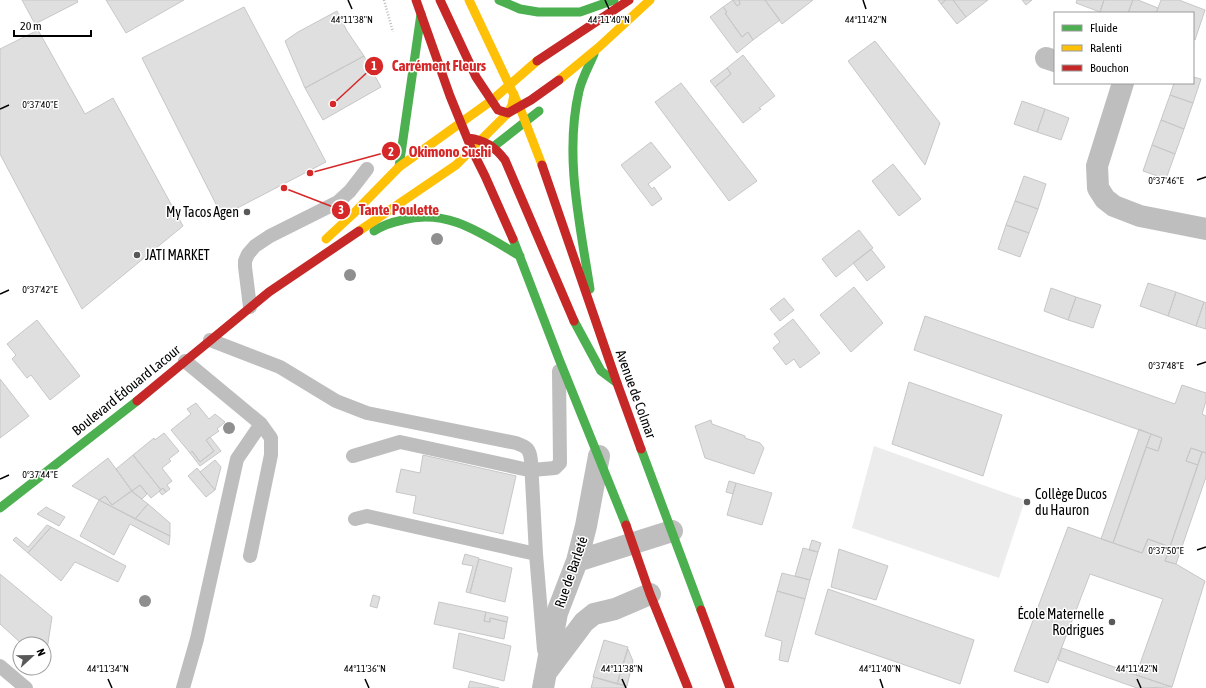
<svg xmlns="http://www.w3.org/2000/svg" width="1206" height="688" font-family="'Asap Condensed',sans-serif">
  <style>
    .green { fill: #ececec }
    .building { fill: #dfdfdf; stroke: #c7c7c7 }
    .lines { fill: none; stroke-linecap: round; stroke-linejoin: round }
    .path { stroke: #b9b9b9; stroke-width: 2.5; stroke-dasharray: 1 2; stroke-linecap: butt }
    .lane { stroke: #bebebe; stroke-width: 14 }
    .street { stroke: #bebebe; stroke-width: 22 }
    .fast { stroke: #4caf50; stroke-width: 9 }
    .slow { stroke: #ffc107; stroke-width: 9 }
    .jam { stroke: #c62828; stroke-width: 9 }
    .tree { fill: #8f8f8f }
    .ticks { fill: none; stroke: #000; stroke-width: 1.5 }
    .poi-dot { fill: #595959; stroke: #fff; stroke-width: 1.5 }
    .labels { text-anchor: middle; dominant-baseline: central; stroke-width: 3; stroke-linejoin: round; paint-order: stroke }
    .poi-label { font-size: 14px; fill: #000; stroke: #fff; text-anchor: end }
    .street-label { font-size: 14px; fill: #000; stroke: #fff }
    .ticks-label { font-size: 10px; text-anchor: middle; fill: #000; stroke: #fff; stroke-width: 3; stroke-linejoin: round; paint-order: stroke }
    .leader { fill: none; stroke: #d62828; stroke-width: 1.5 }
    .callout-dot { fill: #d62828; stroke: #fff; stroke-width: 1.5 }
    .mark-label { font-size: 12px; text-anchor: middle; font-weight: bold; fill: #fff }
    .callout-label { font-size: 15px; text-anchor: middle; font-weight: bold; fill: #d62828; stroke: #fff; stroke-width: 3; stroke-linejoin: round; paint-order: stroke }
  </style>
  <rect width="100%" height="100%" fill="#fff"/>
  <path class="green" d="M 874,446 L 1025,500 L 999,578 L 852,528 Z"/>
  <path class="building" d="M 22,0 L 77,0 L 78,2 L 35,24 Z
    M 106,0 L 184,0 L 126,33 Z
    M 733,0 L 739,0 L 740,4 L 737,6 Z
    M 733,0 L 737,6 L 740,4 L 739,0 L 765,0 L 780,20 L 753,40 L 748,32 L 742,37 L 725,13 L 727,12 L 723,7 Z
    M 765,0 L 813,0 L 782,24 Z
    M 938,0 L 946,0 L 941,4 Z
    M 946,0 L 953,0 L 966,17 L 957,24 L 941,4 Z
    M 953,0 L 988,0 L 966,17 Z
    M 1022,0 L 1032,0 L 1026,5 Z
    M 1077,0 L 1104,0 L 1100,12 L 1076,3 Z
    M 1104,0 L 1133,0 L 1128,13 L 1103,13 L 1100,12 Z
    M 1133,0 L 1138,0 L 1158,8 L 1156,13 L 1128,13 Z
    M 1161,0 L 1179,0 L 1205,10 L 1195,40 L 1193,39 L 1193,13 L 1156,13 Z
    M 244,7 L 326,162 L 222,216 L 142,58 Z
    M 723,7 L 727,12 L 725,13 L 742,37 L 748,32 L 753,40 L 737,53 L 710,17 Z
    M 337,11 L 347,31 L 364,56 L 305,88 L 285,41 L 298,32 Z
    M 38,30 L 85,114 L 113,98 L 183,226 L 82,309 L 0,154 L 0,49 Z
    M 875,41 L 940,123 L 925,165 L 848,61 Z
    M 743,55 L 775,96 L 759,108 L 761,109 L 743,123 L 715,87 L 731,74 L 727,68 Z
    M 364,56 L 381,87 L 323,120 L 305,88 Z
    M 727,68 L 731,74 L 715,87 L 710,81 Z
    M 1193,77 L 1201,79 L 1193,103 L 1170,95 L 1174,83 L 1193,83 Z
    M 681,83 L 757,181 L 729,201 L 655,102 Z
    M 1170,95 L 1193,103 L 1184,129 L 1161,120 Z
    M 1022,101 L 1045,109 L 1037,132 L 1014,124 Z
    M 1045,109 L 1069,118 L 1061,140 L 1037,132 Z
    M 1161,120 L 1184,129 L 1175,154 L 1152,145 Z
    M 651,142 L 671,167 L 648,184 L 652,189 L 654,187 L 662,199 L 652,206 L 621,165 Z
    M 1152,145 L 1175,154 L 1166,179 L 1143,171 Z
    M 893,164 L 921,199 L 899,216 L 872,181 Z
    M 1024,176 L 1046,184 L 1038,209 L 1015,201 Z
    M 1015,201 L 1038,209 L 1029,233 L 1006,225 Z
    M 1006,225 L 1029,233 L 1020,257 L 998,249 Z
    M 859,230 L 873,248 L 836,277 L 822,259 Z
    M 871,249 L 885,267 L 867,281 L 853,263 Z
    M 1148,283 L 1176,292 L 1168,316 L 1140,306 Z
    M 854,287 L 883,323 L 851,352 L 820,315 Z
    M 1051,288 L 1076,297 L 1068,320 L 1044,311 Z
    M 1176,292 L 1204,302 L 1196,326 L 1168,316 Z
    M 1076,297 L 1101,305 L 1093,328 L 1068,320 Z
    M 784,298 L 794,310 L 780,321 L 770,309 Z
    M 1204,302 L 1206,303 L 1206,329 L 1196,326 Z
    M 925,316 L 1175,404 L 1182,385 L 1206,393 L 1206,401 L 1202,414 L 1206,416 L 1206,453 L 1191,448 L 1186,461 L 1198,465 L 1170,547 L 1148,539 L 1142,553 L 1113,543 L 1146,447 L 1158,451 L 1162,438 L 914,350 Z
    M 793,319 L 820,353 L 800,368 L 794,359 L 786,365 L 773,348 L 780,342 L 774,334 Z
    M 37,320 L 80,376 L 50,400 L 31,375 L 27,378 L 12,359 L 16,355 L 7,344 Z
    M 0,379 L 29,416 L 0,438 Z
    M 909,382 L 1002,415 L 983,476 L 892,444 Z
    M 196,403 L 209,419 L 215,414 L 225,422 L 217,429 L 219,431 L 206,440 L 214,451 L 200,462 L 192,451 L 190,453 L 171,430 L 191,414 L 187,409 Z
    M 711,420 L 712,424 L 745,436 L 745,438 L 760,443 L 764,448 L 754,474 L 705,458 L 695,426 Z
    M 1139,429 L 1151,434 L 1113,543 L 1101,539 Z
    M 164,433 L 179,451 L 169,459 L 171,461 L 162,468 L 172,481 L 167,485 L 170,489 L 166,492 L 163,488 L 161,490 L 133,455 L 154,438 L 155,440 Z
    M 1151,434 L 1162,438 L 1158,451 L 1146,447 Z
    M 210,437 L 221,451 L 200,466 L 190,453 L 192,451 L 200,462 L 214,451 L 206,440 Z
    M 1191,448 L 1202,452 L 1198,465 L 1186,461 Z
    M 1202,452 L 1206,453 L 1206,477 L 1176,564 L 1165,561 Z
    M 133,455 L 161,490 L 151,498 L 140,485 L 132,491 L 116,469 Z
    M 423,455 L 516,476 L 503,534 L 413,513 L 416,496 L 396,492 L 401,469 L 420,473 Z
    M 108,458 L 132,491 L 112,505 L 105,496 L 99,500 L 72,486 Z
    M 215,460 L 221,467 L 215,490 L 200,472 Z
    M 197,468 L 215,490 L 206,497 L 188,476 Z
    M 729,481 L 736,483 L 733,494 L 726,492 Z
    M 736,483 L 772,493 L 762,525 L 727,515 Z
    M 140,485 L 147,494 L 142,499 L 132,491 Z
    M 163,488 L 166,492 L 162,495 L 159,491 Z
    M 131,491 L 148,504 L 135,519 L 99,500 L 105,496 L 112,505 Z
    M 99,500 L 170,536 L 169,545 L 130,524 L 114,555 L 80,536 Z
    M 148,504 L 170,523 L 170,536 L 135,519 Z
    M 46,507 L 65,517 L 59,526 L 37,514 Z
    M 47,525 L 51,527 L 28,553 L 13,540 L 16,537 L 28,547 Z
    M 51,527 L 126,566 L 118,582 L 75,562 L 61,581 L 28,553 Z
    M 1068,527 L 1142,553 L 1148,539 L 1170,547 L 1165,561 L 1176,564 L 1205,581 L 1172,687 L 1136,675 L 1163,599 L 1090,574 L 1048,683 L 1014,671 Z
    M 812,540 L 821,543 L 818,552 L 809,550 Z
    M 803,548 L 818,552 L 810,580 L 795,576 Z
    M 839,549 L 888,566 L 876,600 L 831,587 Z
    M 465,554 L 479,558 L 470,593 L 466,592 L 473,566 L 462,564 Z
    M 479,559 L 512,568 L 505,602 L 470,593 Z
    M 782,573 L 810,580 L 805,599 L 777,591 Z
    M 0,574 L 52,617 L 46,656 L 44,656 L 44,644 L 22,644 L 0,624 Z
    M 828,589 L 974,640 L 960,684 L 815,634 Z
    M 777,591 L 805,599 L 788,662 L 779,660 L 782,641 L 765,636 Z
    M 373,595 L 380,597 L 377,608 L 370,606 Z
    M 439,602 L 486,612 L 484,621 L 490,622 L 490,618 L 507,622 L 504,639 L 434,624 Z
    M 486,612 L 508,617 L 507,622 L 490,618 L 490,622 L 484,621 Z
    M 459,633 L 511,646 L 504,681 L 453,668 Z
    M 604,640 L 628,647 L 617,684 L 593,677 Z
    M 1062,648 L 1136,675 L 1172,687 L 1137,688 L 1058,660 Z
    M 628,649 L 633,661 L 627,686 L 617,684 Z
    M 594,677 L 627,686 L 626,688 L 591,688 Z
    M 470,681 L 499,688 L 468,688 Z"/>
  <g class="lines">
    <path class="path" d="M 384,0 L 393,32"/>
    <path class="lane" d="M 250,307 L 245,267 L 245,261 L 248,254 L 255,246 L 270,236 L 338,202 L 350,191 L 367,169
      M 210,340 L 280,367 L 336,401 L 367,413 L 516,443 C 527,447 530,449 531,461 L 536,554
      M 185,361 L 261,424 L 271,438 L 271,455 L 250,556
      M 353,456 L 400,442 L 524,469 L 532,470 L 555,468 L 560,463 L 559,371
      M 355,519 L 367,516 L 536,554 L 544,650
      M 0,666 L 26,688
      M 183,688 L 197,639 L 237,459 L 261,424"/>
    <path class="street" d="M 1046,58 L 1055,61
      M 1123,83 L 1097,166 L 1098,188 L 1105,199 L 1114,206 L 1140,216 L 1206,229
      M 577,561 L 672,531
      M 548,670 L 584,622 L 594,614 L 615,609 L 650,594
      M 543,688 L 557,613 L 577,561 L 586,526 L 599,456"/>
    <path class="fast" d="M 499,0 L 520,9 L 538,12 L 580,12 L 614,0
      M 484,154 L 539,111
      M 399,167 L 421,14
      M 374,231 C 383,225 393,222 403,220 C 448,208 482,234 520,256
      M 513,239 L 559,359 L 626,525
      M 590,289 C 580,224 564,156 579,91 C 582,78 589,66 594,54
      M 574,321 L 601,371 L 617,383
      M 641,449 L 701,610
      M 0,508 L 137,401"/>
    <path class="slow" d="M 469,0 L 520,108 L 542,165
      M 559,80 L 599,47 L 650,0
      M 359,231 L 456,165 L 508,113 L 512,105 L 514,94
      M 326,239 L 353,214 L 399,167 L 491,101 L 537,61"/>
    <path class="jam" d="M 416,0 L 450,96 L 472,150 L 485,176 L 513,239
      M 440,0 L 476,77 L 498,110 L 508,113 L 531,100 L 559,80
      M 537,61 L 629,0
      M 468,138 C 485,140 495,147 505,160 L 574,321
      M 542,165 L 617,383 L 641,449
      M 137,401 L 269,292 L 359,231
      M 626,525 L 650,594 L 688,688
      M 701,610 L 730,688"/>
  </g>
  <g class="tree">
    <circle cx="437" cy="239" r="6"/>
    <circle cx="350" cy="275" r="6"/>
    <circle cx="229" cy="428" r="6"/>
    <circle cx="145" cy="601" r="6"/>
  </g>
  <path class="ticks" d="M 348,0 L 352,9M 605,0 L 609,9M 863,0 L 866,9M 0,109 L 9,105M 1197,180 L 1206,177M 0,294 L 9,290M 1197,365 L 1206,362M 0,479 L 9,475M 1197,550 L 1206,547M 108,679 L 112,688M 365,679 L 369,688M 622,679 L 626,688M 880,679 L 883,688M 1137,679 L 1141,688"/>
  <g class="poi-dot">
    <circle cx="247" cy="212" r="4"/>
    <circle cx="137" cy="255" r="4"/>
    <circle cx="1027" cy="502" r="4"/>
    <circle cx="1112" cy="622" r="4"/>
  </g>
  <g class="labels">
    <g class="poi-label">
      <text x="239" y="212">My Tacos Agen</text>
      <text x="145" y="255" text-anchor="start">JATI MARKET</text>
      <text x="1035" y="494" text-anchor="start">Collège Ducos<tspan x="1035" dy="16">du Hauron</tspan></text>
      <text x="1104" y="614">École Maternelle<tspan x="1104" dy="16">Rodrigues</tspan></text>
    </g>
    <g class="street-label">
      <text transform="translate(126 390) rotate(-39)">Boulevard Édouard Lacour</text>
      <text transform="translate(636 394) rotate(70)">Avenue de Colmar</text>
      <text transform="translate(571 572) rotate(-71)">Rue de Barleté</text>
    </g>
  </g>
  <g class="ticks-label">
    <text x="352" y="23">44°11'38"N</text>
    <text x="609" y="23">44°11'40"N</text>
    <text x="866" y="23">44°11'42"N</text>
    <text x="40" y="108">0°37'40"E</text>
    <text x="1166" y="184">0°37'46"E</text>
    <text x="40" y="293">0°37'42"E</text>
    <text x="1166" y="369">0°37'48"E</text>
    <text x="40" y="478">0°37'44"E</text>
    <text x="1166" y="554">0°37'50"E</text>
    <text x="108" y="672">44°11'34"N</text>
    <text x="365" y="672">44°11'36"N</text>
    <text x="622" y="672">44°11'38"N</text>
    <text x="880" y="672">44°11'40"N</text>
    <text x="1137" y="672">44°11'42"N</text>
  </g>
  <path class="leader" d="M333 104L374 66M310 173L391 151M284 188L341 210"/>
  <g class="callout-dot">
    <circle cx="333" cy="104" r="4"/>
    <circle cx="310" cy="173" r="4"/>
    <circle cx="284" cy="188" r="4"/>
    <circle cx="374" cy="66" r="10"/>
    <circle cx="391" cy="151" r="10"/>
    <circle cx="341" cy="210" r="10"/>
  </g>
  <g class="mark-label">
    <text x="374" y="70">1</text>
    <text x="391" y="156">2</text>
    <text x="341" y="214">3</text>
  </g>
  <g class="callout-label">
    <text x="439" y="71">Carrément Fleurs</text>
    <text x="450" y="157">Okimono Sushi</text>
    <text x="399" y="215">Tante Poulette</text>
  </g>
  <rect x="1054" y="12" width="140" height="72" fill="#ffffff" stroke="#999999"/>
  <rect x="1062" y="25" width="20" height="6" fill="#4caf50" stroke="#999999"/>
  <text x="1090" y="32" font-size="12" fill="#000000">Fluide</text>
  <rect x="1062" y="45" width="20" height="6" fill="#ffc107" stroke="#999999"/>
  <text x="1090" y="52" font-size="12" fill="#000000">Ralenti</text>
  <rect x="1062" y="65" width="20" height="6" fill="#c62828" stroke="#999999"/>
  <text x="1090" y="72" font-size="12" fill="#000000">Bouchon</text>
  <g transform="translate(32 656) rotate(68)"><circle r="19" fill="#ffffff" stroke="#999999"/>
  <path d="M0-3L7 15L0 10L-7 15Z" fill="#595959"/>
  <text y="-6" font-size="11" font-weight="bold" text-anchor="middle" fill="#000000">N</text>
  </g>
  <path d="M14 30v6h77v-6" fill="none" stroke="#000000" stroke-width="2"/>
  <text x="20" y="30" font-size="12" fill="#000000" stroke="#ffffff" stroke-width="3" paint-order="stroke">20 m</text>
</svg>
